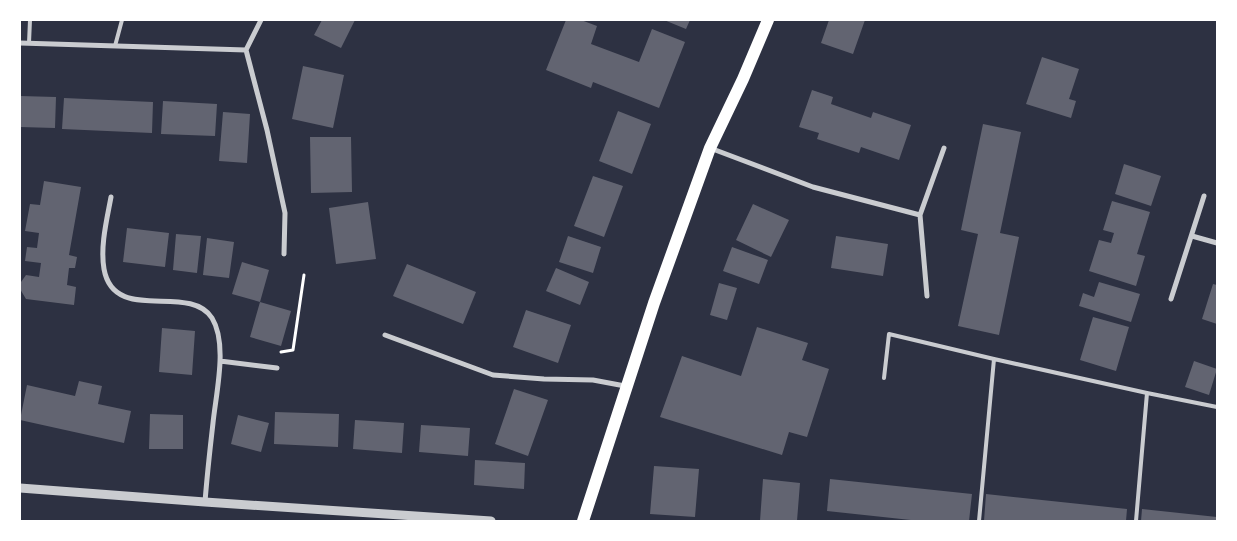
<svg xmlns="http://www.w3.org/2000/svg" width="1237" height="541" font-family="'Alegreya Sans',sans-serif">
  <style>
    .building { fill: #626471 }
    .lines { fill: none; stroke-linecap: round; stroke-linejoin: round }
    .path { stroke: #fff; stroke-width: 3 }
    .service { stroke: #caccd0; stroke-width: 4 }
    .minor { stroke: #caccd0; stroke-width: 5 }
    .tertiary { stroke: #caccd0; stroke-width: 9 }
    .primary { stroke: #fff; stroke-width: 12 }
  </style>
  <rect width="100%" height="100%" fill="#2d3142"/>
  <path class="building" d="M 322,20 L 355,20 L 341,48 L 314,35 Z
    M 566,20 L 581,20 L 597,26 L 591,44 L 639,62 L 652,29 L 685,42 L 659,108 L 593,82 L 591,88 L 546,70 Z
    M 664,20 L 690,20 L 686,29 Z
    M 829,20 L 865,20 L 853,54 L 821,43 Z
    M 1042,57 L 1079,69 L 1069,99 L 1076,101 L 1071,118 L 1026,104 Z
    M 303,66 L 344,75 L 333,128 L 292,119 Z
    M 812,90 L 833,97 L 831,104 L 871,118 L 873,112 L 911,125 L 899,160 L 861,147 L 859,153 L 817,139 L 819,133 L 799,127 Z
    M 20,96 L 56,97 L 55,128 L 20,127 Z
    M 64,98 L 153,102 L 152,133 L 62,129 Z
    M 163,101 L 217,104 L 215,136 L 161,134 Z
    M 618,111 L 651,124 L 632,174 L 599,161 Z
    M 223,112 L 250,114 L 247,163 L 219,161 Z
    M 983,124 L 1021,132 L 1000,233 L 1019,237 L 999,335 L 958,326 L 978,234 L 961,230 Z
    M 310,137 L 351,137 L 352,192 L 311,193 Z
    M 1124,164 L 1161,176 L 1151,206 L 1115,194 Z
    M 593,176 L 623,186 L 604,237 L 574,226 Z
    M 44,181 L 81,187 L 69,255 L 77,257 L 75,268 L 69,268 L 67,285 L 76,287 L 74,305 L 26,299 L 20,289 L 21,282 L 26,275 L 39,277 L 41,263 L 25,261 L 27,247 L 37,248 L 39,233 L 25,231 L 30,204 L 40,205 Z
    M 1112,201 L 1150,212 L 1137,254 L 1145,256 L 1136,286 L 1089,271 L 1099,240 L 1111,243 L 1114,233 L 1103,230 Z
    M 368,202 L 376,259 L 336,264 L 329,208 Z
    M 753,204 L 789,220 L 771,257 L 736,240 Z
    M 127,228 L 169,233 L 165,267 L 123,262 Z
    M 176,234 L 201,236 L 197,273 L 173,270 Z
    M 568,236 L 601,247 L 593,273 L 559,262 Z
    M 836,236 L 888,244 L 883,276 L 831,268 Z
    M 207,238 L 234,242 L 229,278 L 203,275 Z
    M 732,247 L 768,260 L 759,284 L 723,271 Z
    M 242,262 L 269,270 L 260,302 L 232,294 Z
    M 407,264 L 476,292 L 463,324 L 393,296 Z
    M 556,268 L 589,282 L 580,305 L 546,291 Z
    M 1099,282 L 1140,294 L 1131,322 L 1079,306 L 1083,293 L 1094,297 Z
    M 719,283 L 737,288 L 727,320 L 710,315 Z
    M 1213,284 L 1217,285 L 1217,324 L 1202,319 Z
    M 260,302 L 291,311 L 281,346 L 250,337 Z
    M 526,310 L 571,325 L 558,363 L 513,347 Z
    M 1093,317 L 1129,327 L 1116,371 L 1080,360 Z
    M 757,327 L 808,343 L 802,360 L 829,369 L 807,437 L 789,432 L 782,455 L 660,417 L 682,356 L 741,376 Z
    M 162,328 L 195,331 L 192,375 L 159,372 Z
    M 1194,361 L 1217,369 L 1209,395 L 1185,387 Z
    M 79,381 L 102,386 L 98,404 L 131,411 L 124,443 L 20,420 L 27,385 L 75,396 Z
    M 514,389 L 548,400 L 528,456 L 495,444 Z
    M 275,412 L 339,414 L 338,447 L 274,444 Z
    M 150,414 L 183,415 L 183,449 L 149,449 Z
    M 238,415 L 269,423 L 261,452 L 231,444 Z
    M 355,420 L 404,423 L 402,453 L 353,449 Z
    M 421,425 L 470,428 L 468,456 L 419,452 Z
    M 475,460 L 525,463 L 524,489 L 474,485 Z
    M 654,466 L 699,469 L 695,517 L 650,514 Z
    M 763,479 L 800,483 L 797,521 L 760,521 Z
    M 830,479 L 972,494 L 969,521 L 920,521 L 827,511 Z
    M 986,494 L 1127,509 L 1126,521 L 984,521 Z
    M 1142,509 L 1217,517 L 1217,521 L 1141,521 Z"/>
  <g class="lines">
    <path class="path" d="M 281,352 L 293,350 L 304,275"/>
    <path class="service" d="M 29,43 L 30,20
      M 115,46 L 122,20
      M 884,378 L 889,334 L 994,359 L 1147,393 L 1217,407
      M 979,521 L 994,359
      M 1136,521 L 1147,393"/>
    <path class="minor" d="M 20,43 L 246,50 L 261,20
      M 246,50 L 267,130 L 285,213 L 284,254
      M 710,148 L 813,187 L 920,215
      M 111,197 C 107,219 100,246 104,269 C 114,325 189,282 212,318 C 228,344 216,393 213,423 C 210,449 207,476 205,502
      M 1192,236 L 1217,243
      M 927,296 L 920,215 L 944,148
      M 1171,299 L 1204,196
      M 385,335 L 493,375 L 544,379 L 593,380 L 625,386
      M 220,361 L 277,368"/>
    <path class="tertiary" d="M 20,488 L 205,502 L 491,521"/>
    <path class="primary" d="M 583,521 L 654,303 L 710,148 L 743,79 L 768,20"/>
  </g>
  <rect width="1237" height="541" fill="none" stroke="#ffffff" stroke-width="42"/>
</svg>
